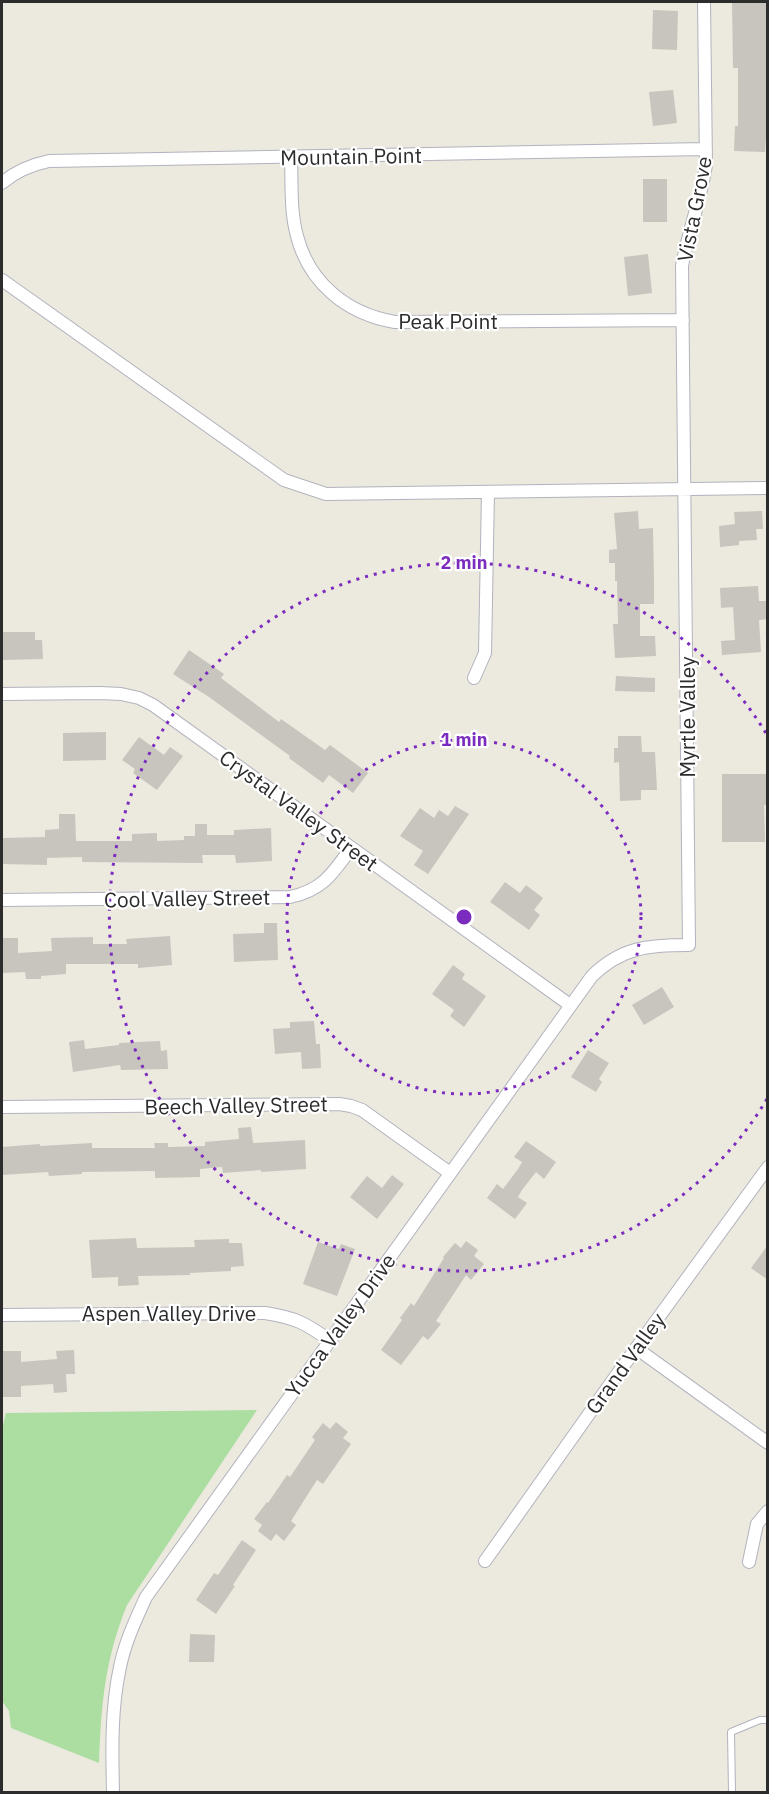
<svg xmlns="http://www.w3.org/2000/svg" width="769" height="1794" font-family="'IBM Plex Sans',sans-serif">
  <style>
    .green { fill: #abdea0 }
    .building { fill: #c8c5be }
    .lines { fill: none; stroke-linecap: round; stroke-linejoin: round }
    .service-casing { stroke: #b2b3be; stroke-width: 8 }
    .minor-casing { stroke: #b2b3be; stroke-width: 14 }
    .service { stroke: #fff; stroke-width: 6 }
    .minor { stroke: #fff; stroke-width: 12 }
    .ring { fill: none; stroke: #7b2cbf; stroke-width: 3; stroke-dasharray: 3 6 }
    .labels { text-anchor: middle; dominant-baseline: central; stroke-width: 4.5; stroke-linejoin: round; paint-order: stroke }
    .street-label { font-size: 21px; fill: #2c2c2c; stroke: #fff }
    .centre { fill: #7b2cbf; stroke: #fff; stroke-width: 3 }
    .ring-label { font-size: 18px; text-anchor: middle; font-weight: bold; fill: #7b2cbf; stroke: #fff; stroke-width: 4.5; stroke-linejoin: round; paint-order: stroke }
  </style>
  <rect width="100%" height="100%" fill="#ece9df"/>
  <path class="green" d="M 257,1410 L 127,1605 C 105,1659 101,1705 99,1763 L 11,1728 L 9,1711 L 2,1701 L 2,1429 L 6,1413 Z"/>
  <path class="building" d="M 732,2 L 768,2 L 768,109 L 765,152 L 734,151 L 735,126 L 738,126 L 738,68 L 733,68 Z
    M 653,10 L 678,11 L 677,50 L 652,49 Z
    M 673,90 L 677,123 L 653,126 L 649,92 Z
    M 643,179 L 667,179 L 667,222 L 643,222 Z
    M 648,254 L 652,293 L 628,296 L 624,257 Z
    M 638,511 L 639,529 L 653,528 L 654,580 L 654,604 L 640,604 L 640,636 L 655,636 L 656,656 L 615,658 L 613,624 L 618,624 L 617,581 L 615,581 L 615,563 L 609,563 L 609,550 L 617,549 L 614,513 Z
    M 762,511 L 763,529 L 756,529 L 757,540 L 739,541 L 739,545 L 720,547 L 719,526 L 735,524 L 734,512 Z
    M 758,586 L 759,601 L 768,601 L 768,619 L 759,620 L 761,652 L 722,655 L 721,641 L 735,640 L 733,607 L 721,608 L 720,588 Z
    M 2,632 L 35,632 L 35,640 L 42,640 L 43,659 L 2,660 Z
    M 189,650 L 224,674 L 221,678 L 279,722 L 281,719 L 325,750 L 330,745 L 368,773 L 353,793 L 329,775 L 323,783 L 289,758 L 290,756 L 209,697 L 173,674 Z
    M 616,676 L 655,678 L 655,692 L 615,691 Z
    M 106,732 L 106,760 L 63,761 L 63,733 Z
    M 618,736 L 641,736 L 642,752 L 655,752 L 657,790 L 641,790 L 641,800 L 620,801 L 619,762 L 614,763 L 614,748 L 618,748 Z
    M 139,737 L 164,755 L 170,747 L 183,756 L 157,790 L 133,773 L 135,769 L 122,760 Z
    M 722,774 L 768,774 L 768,805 L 764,805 L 765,842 L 722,842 Z
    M 455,806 L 469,814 L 428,874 L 414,865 L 423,851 L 400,836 L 420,808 L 434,818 L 439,810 L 448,816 Z
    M 59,814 L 75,814 L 76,841 L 132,841 L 132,834 L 157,833 L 157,841 L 184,840 L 184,836 L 195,836 L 195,824 L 207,824 L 207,835 L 234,835 L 234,830 L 271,828 L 272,861 L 236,863 L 235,855 L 202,855 L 203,863 L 82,862 L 82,857 L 47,858 L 47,865 L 2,864 L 2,838 L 45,837 L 45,830 L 59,829 Z
    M 505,882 L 520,893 L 526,885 L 543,898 L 534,910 L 540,915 L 529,930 L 490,902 Z
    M 264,923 L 277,923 L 278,960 L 234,962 L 233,934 L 264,933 Z
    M 170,936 L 172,965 L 138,968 L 138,964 L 66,964 L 66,974 L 41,976 L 41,979 L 26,979 L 25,972 L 2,973 L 2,938 L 18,938 L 18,953 L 52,951 L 51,938 L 93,937 L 93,944 L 127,944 L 126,939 Z
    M 453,965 L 465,974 L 462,979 L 486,996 L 464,1027 L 450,1016 L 454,1010 L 432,994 Z
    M 662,987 L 674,1007 L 644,1025 L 632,1005 Z
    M 314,1021 L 316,1044 L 320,1044 L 321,1068 L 302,1069 L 301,1052 L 275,1054 L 273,1029 L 290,1028 L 290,1022 Z
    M 84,1040 L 85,1049 L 119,1045 L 119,1043 L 160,1041 L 161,1051 L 167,1050 L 168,1069 L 121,1070 L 120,1065 L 73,1072 L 69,1042 Z
    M 588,1050 L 609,1063 L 599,1079 L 602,1082 L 596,1092 L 571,1077 Z
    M 251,1127 L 253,1143 L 305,1140 L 306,1169 L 261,1172 L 261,1170 L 223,1173 L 222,1167 L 200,1169 L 200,1177 L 155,1178 L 155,1171 L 82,1172 L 82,1174 L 49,1176 L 48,1172 L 2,1175 L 2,1147 L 40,1144 L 40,1146 L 92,1143 L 92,1148 L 155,1148 L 154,1143 L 168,1143 L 168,1147 L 205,1146 L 205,1142 L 239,1139 L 238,1128 Z
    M 526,1141 L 556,1162 L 544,1179 L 536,1172 L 522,1190 L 518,1197 L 527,1203 L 515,1219 L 487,1198 L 497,1184 L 503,1189 L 518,1169 L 522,1162 L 514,1157 Z
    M 392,1175 L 404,1184 L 377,1219 L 350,1197 L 367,1176 L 382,1188 Z
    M 136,1238 L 137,1248 L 195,1247 L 194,1240 L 229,1239 L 229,1243 L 242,1243 L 244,1266 L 231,1267 L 231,1271 L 190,1273 L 190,1275 L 138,1276 L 139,1285 L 118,1286 L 118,1277 L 92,1278 L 89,1240 Z
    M 466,1241 L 478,1250 L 474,1256 L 484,1264 L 471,1280 L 466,1275 L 436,1321 L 441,1324 L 428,1340 L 423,1336 L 401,1365 L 381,1350 L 402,1320 L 400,1318 L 411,1303 L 414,1306 L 444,1258 L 443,1257 L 455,1243 L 461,1248 Z
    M 318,1242 L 339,1249 L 341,1244 L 355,1249 L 337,1296 L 303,1284 Z
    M 768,1245 L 768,1280 L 751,1268 Z
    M 74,1350 L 75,1374 L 66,1374 L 67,1392 L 54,1393 L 53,1384 L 21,1386 L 21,1397 L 3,1397 L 3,1391 L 2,1391 L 3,1351 L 21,1351 L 21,1362 L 57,1359 L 56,1351 Z
    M 336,1422 L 348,1432 L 343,1438 L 351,1444 L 323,1484 L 317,1480 L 291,1521 L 296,1525 L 284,1541 L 276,1534 L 271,1541 L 258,1531 L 262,1525 L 254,1519 L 267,1502 L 268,1503 L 287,1475 L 290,1477 L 315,1440 L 312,1437 L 323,1423 L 330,1429 Z
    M 242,1540 L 256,1550 L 233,1585 L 235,1586 L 216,1614 L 196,1600 L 214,1573 L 218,1575 Z
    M 190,1634 L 215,1635 L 214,1662 L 189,1662 Z"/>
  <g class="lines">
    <defs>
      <path id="service" d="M 732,1792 L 731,1732 L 760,1720 L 768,1720"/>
      <path id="minor" d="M 291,157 C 292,183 290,211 297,236 C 309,283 347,314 395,322 L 683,320
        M 2,183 C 16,171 30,165 49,161 L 706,149
        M 2,280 L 284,480 L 326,494 L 768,488
        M 474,678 L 485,653 L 488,492
        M 2,694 L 100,693 L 121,694 L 139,698 L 153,705 L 570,1005
        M 2,900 L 290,897 C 323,890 333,873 351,848
        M 2,1107 L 339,1104 L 351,1106 L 362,1110 L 450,1173
        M 2,1315 L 265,1313 C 295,1318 304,1322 329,1340
        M 636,1348 L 768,1443
        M 485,1561 L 613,1380 L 768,1167
        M 749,1562 L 757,1524 L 768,1511
        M 113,1792 C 112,1750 111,1708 120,1667 C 125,1642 136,1619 146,1597 L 592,976 C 622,947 648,945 689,945 L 682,266 C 688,232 701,199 706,165 L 704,2"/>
    </defs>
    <use href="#service" class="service-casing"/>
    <use href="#minor" class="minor-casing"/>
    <use href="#service" class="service"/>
    <use href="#minor" class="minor"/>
  </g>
  <g class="ring">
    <circle cx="464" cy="917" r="177"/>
    <path d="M767 1099A354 354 0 1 1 767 735"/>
  </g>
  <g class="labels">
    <g class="street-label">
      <text transform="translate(351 156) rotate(-1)">Mountain Point</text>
      <text transform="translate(694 209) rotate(-79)">Vista Grove</text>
      <text x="448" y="321">Peak Point</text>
      <text transform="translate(687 717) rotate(-90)">Myrtle Valley</text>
      <text transform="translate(299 810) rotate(36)">Crystal Valley Street</text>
      <text transform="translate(187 898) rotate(-1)">Cool Valley Street</text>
      <text transform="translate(236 1105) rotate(-1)">Beech Valley Street</text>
      <text x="169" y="1313">Aspen Valley Drive</text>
      <text transform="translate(340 1325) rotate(-54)">Yucca Valley Drive</text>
      <text transform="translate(625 1363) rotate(-54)">Grand Valley</text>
    </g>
  </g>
  <circle cx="464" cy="917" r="9" class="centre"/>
  <g class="ring-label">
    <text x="464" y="569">2 min</text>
    <text x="464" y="746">1 min</text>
  </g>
  <rect width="769" height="1794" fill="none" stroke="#2c2c2c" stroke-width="6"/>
</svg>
